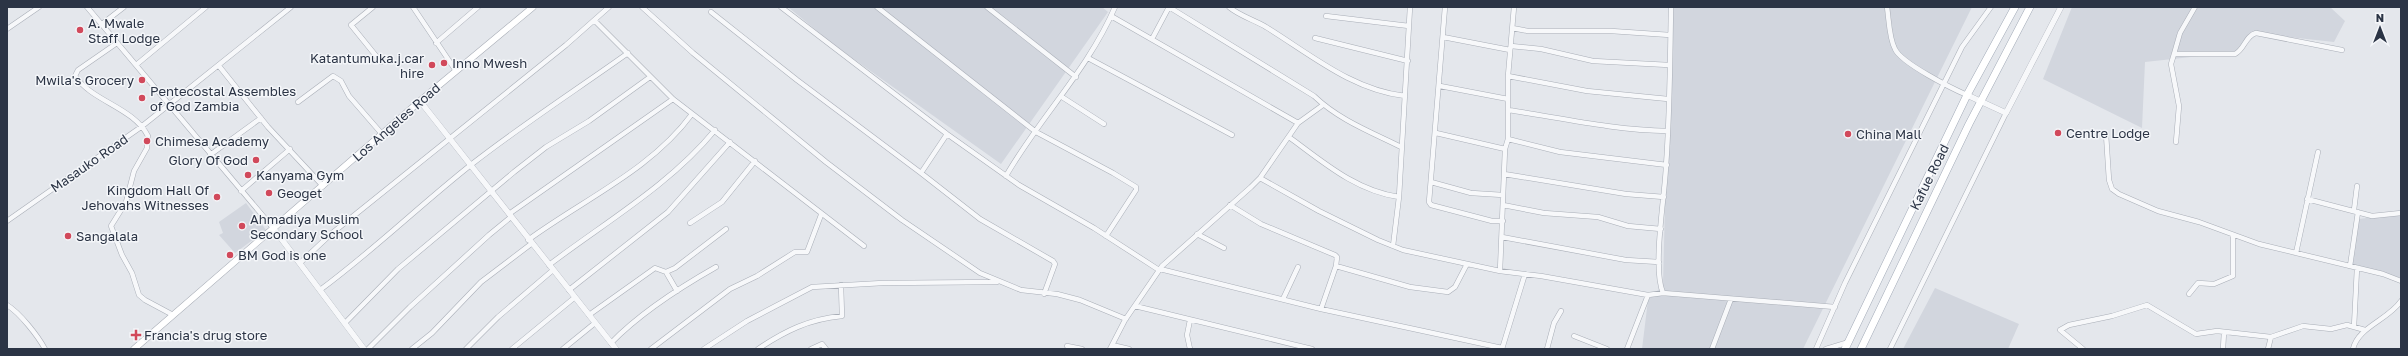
<svg xmlns="http://www.w3.org/2000/svg" width="2408" height="356" font-family="'Golos Text',sans-serif">
  <style>
    .built { fill: #d2d6de }
    .lines { fill: none; stroke-linecap: round; stroke-linejoin: round }
    .minor-casing { stroke: #a9aeb7; stroke-width: 5.5 }
    .tertiary-casing { stroke: #a9aeb7; stroke-width: 6 }
    .secondary-casing { stroke: #a9aeb7; stroke-width: 7 }
    .primary-casing { stroke: #a3abb8; stroke-width: 8 }
    .minor { stroke: #f7f8fa; stroke-width: 4.5 }
    .tertiary { stroke: #f7f8fa; stroke-width: 5.5 }
    .secondary { stroke: #fff; stroke-width: 6 }
    .primary { stroke: #fff; stroke-width: 7 }
    .poi-dot { fill: #d1495b; stroke: #f4f6f9; stroke-width: 1.5 }
    .labels { text-anchor: middle; dominant-baseline: central; stroke-width: 3; stroke-linejoin: round; paint-order: stroke }
    .poi-label { font-size: 13px; fill: #2b3445; stroke: #f4f6f9; text-anchor: start }
    .street-label { font-size: 13px; fill: #2b3445; stroke: #f4f6f9 }
  </style>
  <rect width="100%" height="100%" fill="#e4e7ec"/>
  <path class="built" d="M 788,7 L 1102,7 L 1108,12 L 1001,164 L 834,45 Z
    M 1670,7 L 1972,7 L 1803,349 L 1642,349 L 1648,300 L 1663,285 Z
    M 2072,7 L 2330,7 L 2345,21 L 2334,42 L 2250,33 L 2237,52 L 2145,62 L 2142,128 L 2043,79 Z
    M 246,203 L 266,230 L 235,253 L 219,235 L 223,233 L 219,222 Z
    M 2401,214 L 2401,278 L 2352,264 L 2358,219 Z
    M 1935,288 L 2019,324 L 2008,349 L 1903,349 Z"/>
  <g class="lines">
    <defs>
      <path id="minor" d="M 87,7 L 274,229
        M 373,7 L 351,25 L 381,62
        M 413,7 L 456,71
        M 642,7 L 693,53 L 826,162 L 902,220 L 980,273 L 1021,290 L 1057,294 L 1080,300 L 1126,319
        M 781,7 L 947,134 L 1019,185 L 1094,228 L 1159,270
        M 877,7 L 1036,132 L 1113,173 L 1136,187 L 1136,190 L 1106,236
        M 987,7 L 1076,77
        M 1229,7 C 1240,16 1254,20 1266,27 C 1310,54 1352,90 1405,96
        M 1445,7 L 1429,202 L 1431,205 L 1492,221 L 1503,221
        M 1887,7 C 1889,20 1889,38 1895,49 C 1901,63 1953,89 1967,95
        M 711,12 L 797,80 L 921,173 L 947,134
        M 1111,16 L 1298,123
        M 1326,16 L 1409,26
        M 595,21 L 673,99 L 864,246
        M 102,24 L 124,7
        M 1512,28 L 1528,31 L 1611,31 L 1670,35
        M 7,29 L 39,7
        M 1443,37 L 1510,50
        M 1315,38 L 1408,61
        M 1152,39 L 1169,7 L 1314,96 C 1339,120 1371,132 1401,147
        M 117,43 L 78,70 L 75,76 C 93,102 133,107 148,136 L 147,148 L 134,171 L 126,202 L 111,226 L 122,255 L 132,273 L 139,295 L 145,300 L 173,315
        M 436,43 L 478,7
        M 1511,46 L 1541,49 L 1593,61 L 1669,65
        M 2174,54 L 2180,33 L 2195,7
        M 1088,58 L 1232,135
        M 136,65 L 206,7
        M 219,66 L 268,127 L 323,186
        M 1508,76 L 1587,91 L 1668,99
        M 1440,86 L 1508,99
        M 1062,97 L 1104,124
        M 298,102 L 333,76 L 341,81 L 349,96 L 382,134
        M 1508,110 C 1561,118 1614,130 1668,131
        M 1436,133 L 1505,149
        M 2106,134 L 2109,180 L 2112,189 L 2119,194 L 2158,211 L 2199,222 L 2259,244 L 2383,274 L 2401,281
        M 1289,137 C 1323,162 1356,191 1399,197
        M 1508,139 L 1560,152 L 1667,165
        M 2176,142 L 2179,106 L 2171,64 L 2174,54 L 2235,54 C 2245,49 2245,36 2256,33 L 2342,50
        M 210,155 L 261,118
        M 921,173 L 980,219 L 1053,261 L 1055,264 L 1044,294
        M 1504,174 L 1626,194 L 1664,197
        M 1006,176 C 1039,118 1088,70 1115,7
        M 1260,178 L 1319,211 L 1378,240 L 1403,250 L 1500,271 L 1541,276 L 1648,295 L 1663,293 L 1835,307
        M 1431,182 L 1471,193 L 1503,195
        M 241,191 L 290,149
        M 2307,199 L 2372,216 L 2401,213
        M 1230,205 L 1261,224 L 1335,255 L 1337,257 L 1336,266 L 1410,287 L 1448,292 L 1455,287 L 1467,264
        M 1503,205 L 1544,213 L 1598,217 L 1628,226 L 1661,229
        M 2354,210 L 2357,186
        M 509,214 L 673,99
        M 7,221 L 141,127 L 291,7
        M 690,223 L 722,202 L 755,161
        M 1197,234 L 1224,248
        M 1502,237 L 1626,260 L 1659,262
        M 528,240 C 584,199 651,170 692,114
        M 1393,246 L 1399,197 L 1410,7
        M 2296,253 L 2318,152
        M 300,263 L 331,234 L 566,45 L 609,7
        M 549,265 C 604,223 670,185 715,130
        M 2350,266 L 2358,212
        M 1160,269 L 1321,309 L 1502,348
        M 1500,271 L 1505,149 L 1508,139 L 1508,76 L 1514,7
        M 666,272 L 675,268 L 726,229
        M 320,290 C 373,251 420,205 472,164 C 522,125 576,90 628,53
        M 569,290 L 668,212 L 730,142
        M 1663,293 C 1652,267 1665,196 1666,166 C 1670,113 1670,60 1671,7
        M 2189,294 L 2198,283 L 2214,284 L 2233,276 L 2233,235
        M 1283,299 L 1298,267
        M 7,305 C 20,313 38,336 45,349
        M 1135,306 L 1312,349
        M 1321,309 L 1336,266
        M 589,315 L 655,268 L 666,272 L 677,291
        M 1190,320 L 1187,335 L 1190,349
        M 345,323 L 398,269 L 514,172 L 546,147 L 589,121 L 650,77
        M 2354,327 L 2357,268
        M 1574,336 L 1607,349
        M 611,343 C 641,312 679,288 716,267
        M 1112,345 L 1129,349
        M 1067,346 L 1082,349
        M 368,349 L 410,307 L 489,235 L 511,217
        M 412,349 L 432,333 L 481,282 L 531,244
        M 466,349 L 498,317 L 553,270
        M 512,349 L 574,298
        M 563,349 L 595,323
        M 651,349 L 730,289 L 757,276 L 795,252 L 807,252 L 821,215
        M 704,349 L 747,321 L 812,287 L 883,283 L 997,282
        M 758,349 C 785,331 809,319 842,316 L 841,285
        M 811,349 L 822,344 L 826,349
        M 1110,349 L 1125,320 L 1162,266 L 1251,187 L 1260,178 L 1298,123 L 1323,105
        M 1502,349 L 1525,274
        M 1547,349 L 1554,323 L 1561,311
        M 1627,349 L 1648,295
        M 1712,349 L 1731,299
        M 1816,349 L 1845,283 L 1962,47 L 1991,7
        M 1826,349 L 1849,342
        M 1890,349 L 2006,113
        M 2083,349 L 2060,330 L 2069,325 L 2112,316 L 2147,305 L 2196,334 L 2217,331 L 2271,337 L 2303,326 L 2331,329 L 2347,325 L 2365,330
        M 2223,349 L 2224,332
        M 2268,349 L 2271,337
        M 2353,349 C 2358,327 2388,320 2401,301"/>
      <path id="tertiary" d="M 1967,95 L 2006,113 L 2061,7
        M 420,101 L 616,349
        M 274,229 L 364,349"/>
      <path id="secondary" d="M 134,349 L 420,101 L 533,7"/>
      <path id="primary" d="M 1845,349 L 1967,95 L 2015,7
        M 1861,349 L 1969,124 L 2030,7"/>
    </defs>
    <use href="#minor" class="minor-casing"/>
    <use href="#tertiary" class="tertiary-casing"/>
    <use href="#secondary" class="secondary-casing"/>
    <use href="#primary" class="primary-casing"/>
    <use href="#minor" class="minor"/>
    <use href="#tertiary" class="tertiary"/>
    <use href="#secondary" class="secondary"/>
    <use href="#primary" class="primary"/>
  </g>
  <g class="poi-dot">
    <circle cx="80" cy="30" r="4"/>
    <circle cx="444" cy="63" r="4"/>
    <circle cx="432" cy="65" r="4"/>
    <circle cx="142" cy="80" r="4"/>
    <circle cx="142" cy="98" r="4"/>
    <circle cx="2058" cy="133" r="4"/>
    <circle cx="1848" cy="134" r="4"/>
    <circle cx="147" cy="141" r="4"/>
    <circle cx="256" cy="160" r="4"/>
    <circle cx="248" cy="175" r="4"/>
    <circle cx="269" cy="193" r="4"/>
    <circle cx="217" cy="197" r="4"/>
    <circle cx="242" cy="226" r="4"/>
    <circle cx="68" cy="236" r="4"/>
    <circle cx="230" cy="255" r="4"/>
    <path d="M134 329h4v4h4v4h-4v4h-4v-4h-4v-4h4z"/>
  </g>
  <g class="labels">
    <g class="poi-label">
      <text x="88" y="23">A. Mwale<tspan x="88" dy="15">Staff Lodge</tspan></text>
      <text x="424" y="58" text-anchor="end">Katantumuka.j.car<tspan x="424" dy="15">hire</tspan></text>
      <text x="452" y="63">Inno Mwesh</text>
      <text x="134" y="80" text-anchor="end">Mwila's Grocery</text>
      <text x="150" y="91">Pentecostal Assembles<tspan x="150" dy="15">of God Zambia</tspan></text>
      <text x="2066" y="133">Centre Lodge</text>
      <text x="1856" y="134">China Mall</text>
      <text x="155" y="141">Chimesa Academy</text>
      <text x="248" y="160" text-anchor="end">Glory Of God</text>
      <text x="256" y="175">Kanyama Gym</text>
      <text x="209" y="190" text-anchor="end">Kingdom Hall Of<tspan x="209" dy="15">Jehovahs Witnesses</tspan></text>
      <text x="277" y="193">Geoget</text>
      <text x="250" y="219">Ahmadiya Muslim<tspan x="250" dy="15">Secondary School</tspan></text>
      <text x="76" y="236">Sangalala</text>
      <text x="238" y="255">BM God is one</text>
      <text x="144" y="335">Francia's drug store</text>
    </g>
    <g class="street-label">
      <text transform="translate(396 122) rotate(-41)">Los Angeles Road</text>
      <text transform="translate(89 163) rotate(-35)">Masauko Road</text>
      <text transform="translate(1929 177) rotate(-64)">Kafue Road</text>
    </g>
  </g>
  <rect width="2408" height="356" fill="none" stroke="#2b3445" stroke-width="16"/>
  <g transform="translate(2380 28)" stroke="#f4f6f9" stroke-width="3" paint-order="stroke">
  <path d="M0-3L7 15L0 10L-7 15Z" fill="#2b3445"/>
  <text y="-6" font-size="11" font-weight="bold" text-anchor="middle" fill="#2b3445">N</text>
  </g>
</svg>
